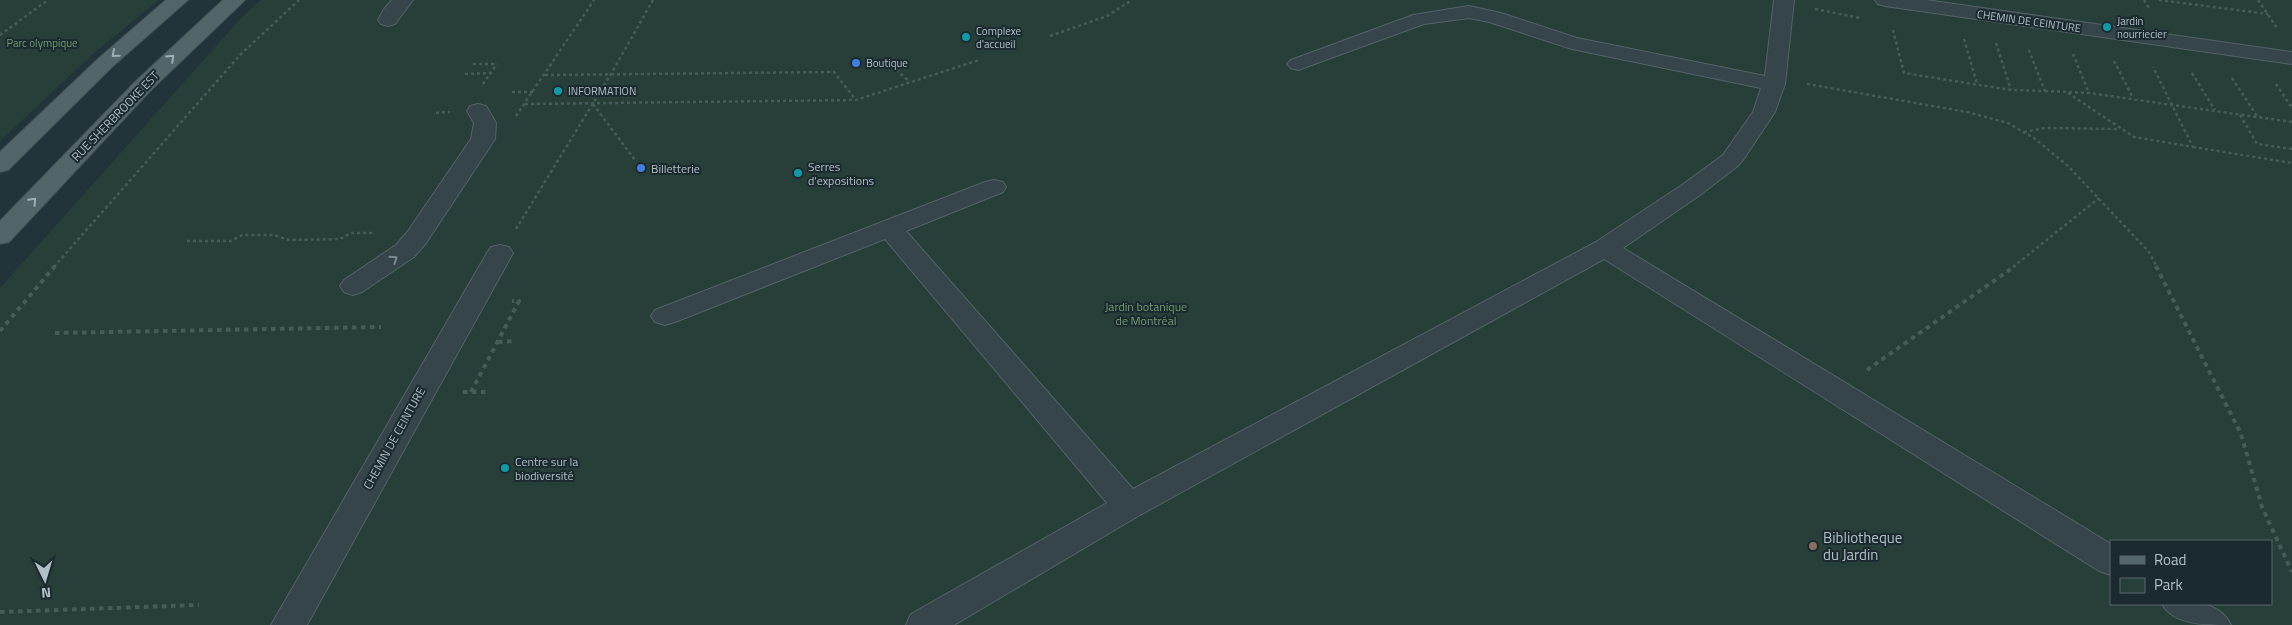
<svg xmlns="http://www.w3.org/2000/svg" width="2292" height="625" font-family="'Titillium Web',sans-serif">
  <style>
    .green { fill: #273f38; fill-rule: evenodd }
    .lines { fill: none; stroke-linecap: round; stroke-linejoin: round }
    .minor-casing { stroke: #546368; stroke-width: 2 }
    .major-casing { stroke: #425156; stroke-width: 2 }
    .path-far1 { stroke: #465c58; stroke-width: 2.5; stroke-dasharray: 3 3; stroke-linecap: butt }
    .path { stroke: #465c58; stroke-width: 4; stroke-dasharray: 4.5 4.5; stroke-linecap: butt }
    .minor { fill: #36454a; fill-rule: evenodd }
    .major { fill: #54656a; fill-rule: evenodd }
    .oneway { stroke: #9eaeb4 }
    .oneway2 { stroke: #7a898e }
    .culture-dot { fill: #0f9aa8; stroke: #1b2a2f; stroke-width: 2 }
    .shop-dot { fill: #3f7fe0; stroke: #1b2a2f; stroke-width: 2 }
    .education-dot { fill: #8d6e63; stroke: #1b2a2f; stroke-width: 2 }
    .labels { text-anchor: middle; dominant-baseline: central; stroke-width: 4; stroke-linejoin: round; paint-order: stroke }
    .far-street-label { font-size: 11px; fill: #b1c0c6; stroke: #1b2a2f }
    .far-poi-label { font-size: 11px; fill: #b1c0c6; stroke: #1b2a2f; text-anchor: start }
    .far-park-label { font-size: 11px; fill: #749c70; stroke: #1b2a2f }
    .street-label { font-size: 12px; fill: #b1c0c6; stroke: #1b2a2f }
    .poi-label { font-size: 12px; fill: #b1c0c6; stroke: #1b2a2f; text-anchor: start }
    .park-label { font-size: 12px; fill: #749c70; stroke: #1b2a2f }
    .near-poi-label { font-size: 15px; fill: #b1c0c6; stroke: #1b2a2f; text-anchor: start }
  </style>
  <rect width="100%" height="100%" fill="#22343a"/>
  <path class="green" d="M 0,0 L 159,0 L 94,53 L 0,141 Z
    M 261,0 L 2292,0 L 2292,625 L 0,625 L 0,288 L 242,17 ZM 2111,541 L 2271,541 L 2271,604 L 2111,604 Z"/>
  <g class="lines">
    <defs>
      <path id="minor" d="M 392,0 L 413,0 L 395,24 L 388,26 L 381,24 L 378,20 L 384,9 Z
        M 1774,0 L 1794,0 L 1785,84 L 1775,112 L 1743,160 L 1739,165 L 1700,195 L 1623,248 L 2111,544 L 2111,575 L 2099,571 L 1604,259 L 1140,515 L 954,625 L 906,625 L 911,614 L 1107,503 L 885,239 L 675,322 L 665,325 L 655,322 L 651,316 L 655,310 L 985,182 L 994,180 L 1003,182 L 1006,187 L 1003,192 L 906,231 L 1133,489 L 1596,242 L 1682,185 L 1723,155 L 1753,112 L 1761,88 L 1572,49 L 1489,22 L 1469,18 L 1424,24 L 1298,70 L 1291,68 L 1287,64 L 1291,60 L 1413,15 L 1469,6 L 1501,13 L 1577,38 L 1765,76 Z
        M 1875,0 L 1926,0 L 2292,52 L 2292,64 L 1885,6 L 1878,4 Z
        M 478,104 L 486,106 L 496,123 L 495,139 L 426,243 L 414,257 L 362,292 L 353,295 L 344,292 L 340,286 L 344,280 L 396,245 L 408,231 L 471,139 L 474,123 L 467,111 L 470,106 Z
        M 500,245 L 509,247 L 513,253 L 307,625 L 271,625 L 487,253 L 491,247 Z
        M 2162,604 C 2188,604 2217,597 2231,625 C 2205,625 2174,625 2162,604 Z"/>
      <path id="major" d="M 166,0 L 188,0 L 113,66 L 8,170 L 0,172 L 0,152 L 99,58 Z
        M 223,0 L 245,0 L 151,90 L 9,242 L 0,244 L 0,221 L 136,81 Z"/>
    </defs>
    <use href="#minor" class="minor-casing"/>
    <use href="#major" class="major-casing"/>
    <path class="path-far1" d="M 2144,0 L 2150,10
      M 2159,0 L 2268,14
      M 2258,0 L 2277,28
      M 1815,9 L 1860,18
      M 1893,30 L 1904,73 L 2011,90 L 2045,91 L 2028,48
      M 0,35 L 48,0
      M 1050,36 L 1107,16 L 1132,0
      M 1964,39 L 1977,84
      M 1996,43 L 2011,90
      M 2073,54 L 2089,93
      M 2114,61 L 2133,98
      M 887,62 L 910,82
      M 473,64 L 497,64
      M 2192,73 L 2215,110
      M 465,74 L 491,73
      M 545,75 L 834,72 L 856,100
      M 2232,78 L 2257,116
      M 483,84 L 497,64
      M 1807,84 L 1967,112 L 2008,123 L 2034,138 L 2068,166 L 2149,252 L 2157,267
      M 2276,84 L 2292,108
      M 2045,91 L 2089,93 L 2292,122
      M 512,92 L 533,92
      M 2068,93 L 2134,137 L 2193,147 L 2153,67
      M 525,104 L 856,100 L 979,60
      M 593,104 L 635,160
      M 436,113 L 450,112
      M 2240,115 L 2257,144 L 2292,149
      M 516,116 L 594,0
      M 2024,132 L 2045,128 L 2120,129
      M 2193,147 L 2292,163
      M 516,229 L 611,74 L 653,0
      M 187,241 L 231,241 L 242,235 L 274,235 L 289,240 L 340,239 L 351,233 L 373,233
      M 54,267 L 240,55 L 299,0
      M 2013,267 L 2099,198"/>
    <path class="path" d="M 2156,266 L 2241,434 L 2262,507 L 2292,572
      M 0,331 L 55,266
      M 55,333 L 381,327
      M 498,342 L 515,341
      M 1867,370 L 2015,266
      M 463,392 L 489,392
      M 471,392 L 519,301 L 512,301
      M 0,612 L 199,605"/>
    <use href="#minor" class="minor"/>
    <use href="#major" class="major"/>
  </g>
  <defs><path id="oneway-chevron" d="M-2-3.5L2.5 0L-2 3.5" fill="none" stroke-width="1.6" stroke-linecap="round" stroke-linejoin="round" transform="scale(1.25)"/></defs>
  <g class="oneway">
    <use href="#oneway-chevron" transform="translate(115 54) rotate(139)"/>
    <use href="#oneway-chevron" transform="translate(171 58) rotate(-44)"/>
    <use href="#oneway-chevron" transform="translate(33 201) rotate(-47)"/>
  </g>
  <use class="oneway2" href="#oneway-chevron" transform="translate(394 259) rotate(-35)"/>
  <g class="culture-dot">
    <circle cx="2107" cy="27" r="5"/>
    <circle cx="966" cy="37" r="5"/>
    <circle cx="558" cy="91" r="5"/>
    <circle cx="798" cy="173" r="5"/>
    <circle cx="505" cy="468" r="5"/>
  </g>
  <g class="shop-dot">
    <circle cx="856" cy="63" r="5"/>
    <circle cx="641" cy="168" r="5"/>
  </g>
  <circle class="education-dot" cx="1813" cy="546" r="5"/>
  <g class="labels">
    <g class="far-street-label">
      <text transform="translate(2029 21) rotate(8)">CHEMIN DE CEINTURE</text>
    </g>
    <g class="far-poi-label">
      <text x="2117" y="21">Jardin<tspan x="2117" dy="13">nourriecier</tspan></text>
      <text x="976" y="31">Complexe<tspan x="976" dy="13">d'accueil</tspan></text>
      <text x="866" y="63">Boutique</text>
      <text x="568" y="91">INFORMATION</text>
    </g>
    <g class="far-park-label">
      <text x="42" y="43">Parc olympique</text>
    </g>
    <g class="street-label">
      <text transform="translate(115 116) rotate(-46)">RUE SHERBROOKE EST</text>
      <text transform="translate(394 438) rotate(-61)">CHEMIN DE CEINTURE</text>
    </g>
    <g class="poi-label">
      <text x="808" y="166">Serres<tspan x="808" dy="14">d'expositions</tspan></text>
      <text x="651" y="168">Billetterie</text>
      <text x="515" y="461">Centre sur la<tspan x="515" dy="14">biodiversité</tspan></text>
    </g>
    <g class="park-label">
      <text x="1146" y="306">Jardin botanique<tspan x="1146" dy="14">de Montréal</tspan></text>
    </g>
    <g class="near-poi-label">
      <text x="1823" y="537">Bibliotheque<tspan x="1823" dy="17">du Jardin</tspan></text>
    </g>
  </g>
  <rect x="2110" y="540" width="162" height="65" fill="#1b2a2f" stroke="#57666b"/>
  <rect x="2120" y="556" width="25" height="8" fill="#54656a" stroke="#57666b"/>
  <text x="2154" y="565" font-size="15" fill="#b1c0c6">Road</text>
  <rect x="2120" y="578" width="25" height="15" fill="#273f38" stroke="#57666b"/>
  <text x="2154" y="590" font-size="15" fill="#b1c0c6">Park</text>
  <g transform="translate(45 580) rotate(175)" stroke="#1b2a2f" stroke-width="4" paint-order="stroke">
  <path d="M0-4L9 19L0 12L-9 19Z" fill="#b1c0c6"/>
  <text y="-8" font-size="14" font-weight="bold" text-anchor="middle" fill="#b1c0c6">N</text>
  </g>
</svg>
